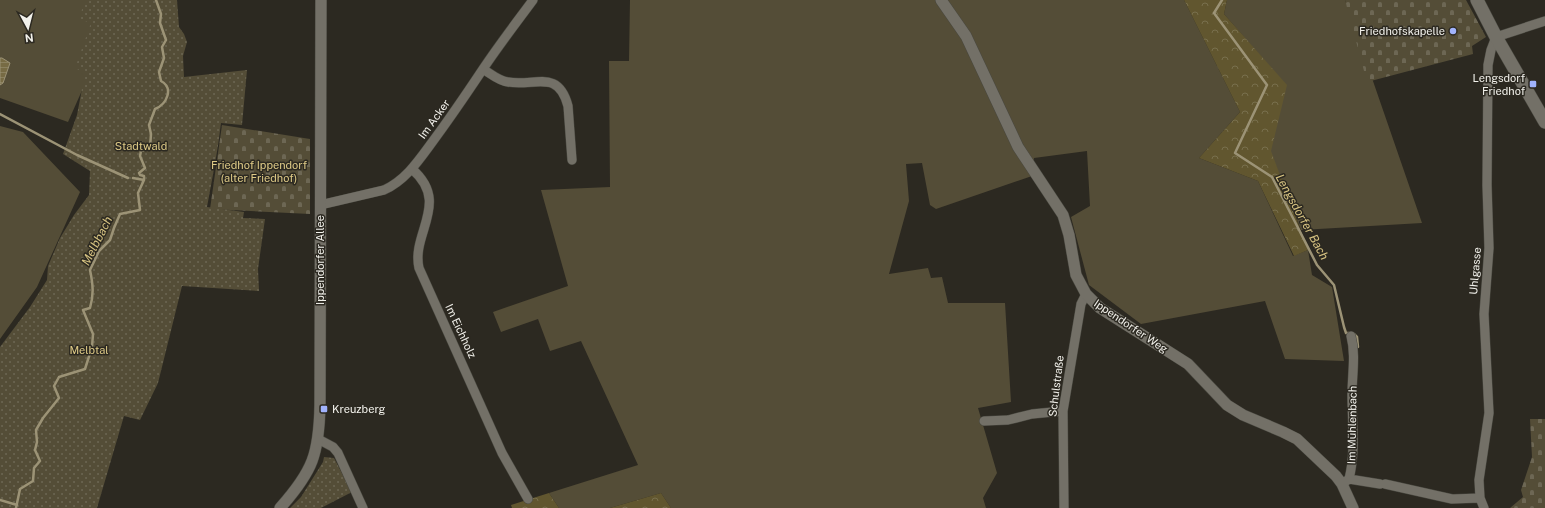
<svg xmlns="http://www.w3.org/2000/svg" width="1545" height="508" font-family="'Public Sans',sans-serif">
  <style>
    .green { fill: #544d37 }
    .forest { fill: url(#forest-crowns) }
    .cemetery { fill: url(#cemetery-stones) }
    .park { fill: url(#park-dots) }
    .water { fill: url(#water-rules); stroke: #9c9376 }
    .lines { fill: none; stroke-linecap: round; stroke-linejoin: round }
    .stream { stroke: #9c9376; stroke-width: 2.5 }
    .minor-casing { stroke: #494840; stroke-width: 10 }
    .tertiary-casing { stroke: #494840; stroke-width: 12 }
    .secondary-casing { stroke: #494840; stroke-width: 14 }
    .minor { stroke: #737067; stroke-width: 9 }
    .tertiary { stroke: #737067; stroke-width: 11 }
    .secondary { stroke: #737067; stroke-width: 13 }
    .poi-dot { fill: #a1b3fd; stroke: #2c2921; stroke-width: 1.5 }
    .labels { text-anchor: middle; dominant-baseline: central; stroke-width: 3; stroke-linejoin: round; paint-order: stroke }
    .poi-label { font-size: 11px; fill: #f2f1eb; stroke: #2c2921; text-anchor: end }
    .street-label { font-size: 11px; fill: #f2f1eb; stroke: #2c2921 }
    .park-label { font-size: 11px; fill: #deca87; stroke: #2c2921 }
    .water-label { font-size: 12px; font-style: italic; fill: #d8c482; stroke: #2c2921 }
  </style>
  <defs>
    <pattern id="forest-crowns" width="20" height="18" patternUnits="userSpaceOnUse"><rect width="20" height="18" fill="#61562f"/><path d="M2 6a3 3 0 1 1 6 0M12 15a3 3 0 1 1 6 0" fill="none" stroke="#786f4d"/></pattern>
    <pattern id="cemetery-stones" width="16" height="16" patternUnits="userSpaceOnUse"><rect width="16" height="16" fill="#544d37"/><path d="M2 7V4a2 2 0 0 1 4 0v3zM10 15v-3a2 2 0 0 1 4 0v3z" fill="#6d6754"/></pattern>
    <pattern id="park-dots" width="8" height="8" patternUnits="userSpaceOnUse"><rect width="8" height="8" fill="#544d37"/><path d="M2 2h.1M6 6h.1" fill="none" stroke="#6d6754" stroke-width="1.8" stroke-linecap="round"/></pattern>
    <pattern id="water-rules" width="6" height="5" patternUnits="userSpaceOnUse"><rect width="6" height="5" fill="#776b44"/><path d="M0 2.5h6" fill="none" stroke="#8b815f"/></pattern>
  </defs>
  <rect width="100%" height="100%" fill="#2c2921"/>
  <path class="green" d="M 0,0 L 104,0 L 92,68 L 68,122 L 0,98 Z
    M 630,0 L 1184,0 L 1240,112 L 1199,158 L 1258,181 L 1293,256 L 1308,250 L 1312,275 L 1332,287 L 1344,361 L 1285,359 L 1265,301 L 1141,324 L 1089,285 L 1071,217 L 1090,206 L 1087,151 L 1034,158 L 1032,176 L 936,209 L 930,205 L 922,163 L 906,164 L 909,201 L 889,274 L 928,268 L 931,278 L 942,277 L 948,303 L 1005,303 L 1011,402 L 978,408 L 997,473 L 983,498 L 986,508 L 671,508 L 661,493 L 610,508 L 559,508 L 549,493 L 638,465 L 581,341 L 550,351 L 538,319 L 501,332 L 493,312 L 568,286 L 541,190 L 610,187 L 609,61 L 629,61 Z
    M 1227,0 L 1345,0 L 1422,223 L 1301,230 L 1270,151 L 1286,85 L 1224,14 Z
    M 0,126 L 23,132 L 80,192 L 37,287 L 0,339 Z"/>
  <path class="forest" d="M 1184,0 L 1227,0 L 1224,14 L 1287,85 L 1271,151 L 1308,250 L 1294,256 L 1258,181 L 1199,158 L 1240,112 Z
    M 549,493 L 559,508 L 512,508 L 511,505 Z
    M 661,493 L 671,508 L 610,508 Z"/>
  <path class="cemetery" d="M 1345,0 L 1466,0 L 1486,37 L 1472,46 L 1473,54 L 1367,82 Z
    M 222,125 L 310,139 L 310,214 L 210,209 Z
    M 1530,419 L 1545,419 L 1545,508 L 1510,508 L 1523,497 L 1521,490 L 1532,457 Z"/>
  <path class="park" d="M 85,0 L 177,0 L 179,27 L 184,34 L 187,42 L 183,56 L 184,77 L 247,70 L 242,125 L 221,123 C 218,151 212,179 207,207 L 244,212 L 243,218 L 265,219 L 258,269 L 259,291 L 182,286 L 158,383 L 140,420 L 124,416 L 97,508 L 0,508 L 0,347 L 30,307 L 47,280 L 48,266 L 60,238 L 74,215 L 89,195 L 90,171 L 63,154 L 77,115 L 85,73 L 75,68 L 91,23 L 79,19 Z
    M 324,457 L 334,458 L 352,492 L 321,508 L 290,508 L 301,497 L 323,462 Z"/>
  <path class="water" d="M 0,58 L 2,58 L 10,63 L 3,83 L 0,85 Z"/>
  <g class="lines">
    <path class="stream" d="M 1222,0 L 1214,13 L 1267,85 L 1235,153 L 1272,177 L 1317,265 L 1334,285 L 1344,327 L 1346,333 L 1349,333
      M 0,114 L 77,155 L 128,178
      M 133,178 L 144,180
      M 1354,334 L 1357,337 L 1358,347
      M 0,500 L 17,505
      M 16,508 L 20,489 L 33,481 L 34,468 L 40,461 L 35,450 L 37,442 L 36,430 L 43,418 L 59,398 L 54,386 L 59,377 L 85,369 L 92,347 L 93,334 L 83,310 L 90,308 C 94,295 93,284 90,270 L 99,251 L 110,240 L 114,228 L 120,214 L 140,210 L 138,193 L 144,180 L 144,176 L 140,175 L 139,173 L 145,168 L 140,156 L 141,151 L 150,148 L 151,134 L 149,125 L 155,109 C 167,104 174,88 161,81 L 159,72 L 164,58 L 162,47 L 166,40 L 160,23 L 161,14 L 156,0"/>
    <defs>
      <path id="minor" d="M 483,69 C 491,74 499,81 508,82 C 534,87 558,68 568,106 L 572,160
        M 412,169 C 451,203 411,233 419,268 L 502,453 L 528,499
        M 320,205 L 384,190 C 406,180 419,160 433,141 C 450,118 467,93 483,69 C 499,45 516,23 533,0
        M 984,421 L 1008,420 L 1032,414 L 1063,411
        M 318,439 L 333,447 L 338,453 L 363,508
        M 1349,479 L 1380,484
        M 1342,484 L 1349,479 C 1356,451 1352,423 1352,395 C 1352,375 1356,355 1351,336
        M 1385,484 L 1452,499 L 1480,498
        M 1064,508 L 1063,411 L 1081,304 L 1086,294
        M 1484,508 L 1480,498 L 1479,480 L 1489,413 L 1484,314 L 1489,248 L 1487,185 L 1488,65 L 1491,50 L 1496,37 L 1545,21"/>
      <path id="tertiary" d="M 941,0 L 966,36 L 1018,147 L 1063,215 L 1069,235 L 1076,275 L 1086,294 L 1100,308 L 1188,364 L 1227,405 L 1243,415 L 1283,432 L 1297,439 L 1336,476 L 1342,484 L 1353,508
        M 280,508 C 313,471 319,454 320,405 L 321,0"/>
      <path id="secondary" d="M 1477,0 L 1496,37 L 1545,122"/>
    </defs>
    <use href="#minor" class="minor-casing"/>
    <use href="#tertiary" class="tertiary-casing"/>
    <use href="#secondary" class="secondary-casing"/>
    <use href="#minor" class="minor"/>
    <use href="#tertiary" class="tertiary"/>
    <use href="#secondary" class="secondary"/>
  </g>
  <g class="poi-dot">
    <circle cx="1453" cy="31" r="4"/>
    <rect x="1529" y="80" width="8" height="8" rx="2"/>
    <rect x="320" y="405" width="8" height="8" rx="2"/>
  </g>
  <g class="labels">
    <g class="poi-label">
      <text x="1445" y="31">Friedhofskapelle</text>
      <text x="1525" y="78">Lengsdorf<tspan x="1525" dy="13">Friedhof</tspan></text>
      <text x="332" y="409" text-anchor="start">Kreuzberg</text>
    </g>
    <g class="street-label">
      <text transform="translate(434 119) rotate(-54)">Im Acker</text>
      <text transform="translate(320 260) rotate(-90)">Ippendorfer Allee</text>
      <text transform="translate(1475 271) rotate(-85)">Uhlgasse</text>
      <text transform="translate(1131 326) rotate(34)">Ippendorfer Weg</text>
      <text transform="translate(461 331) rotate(65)">Im Eichholz</text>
      <text transform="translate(1056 386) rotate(-83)">Schulstraße</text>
      <text transform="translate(1352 425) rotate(-89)">Im Mühlenbach</text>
    </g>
    <g class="park-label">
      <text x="141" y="146">Stadtwald</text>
      <text x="259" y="165">Friedhof Ippendorf<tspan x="259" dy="13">(alter Friedhof)</tspan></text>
      <text x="89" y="350">Melbtal</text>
    </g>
    <g class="water-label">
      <text transform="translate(1302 217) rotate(61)">Lengsdorfer Bach</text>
      <text transform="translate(97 241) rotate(-63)">Melbbach</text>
    </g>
  </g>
  <g transform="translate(28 28) rotate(173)" stroke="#2c2921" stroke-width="3" paint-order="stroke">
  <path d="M0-3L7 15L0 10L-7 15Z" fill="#f2f1eb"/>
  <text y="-6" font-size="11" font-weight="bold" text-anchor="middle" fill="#f2f1eb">N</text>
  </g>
</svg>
